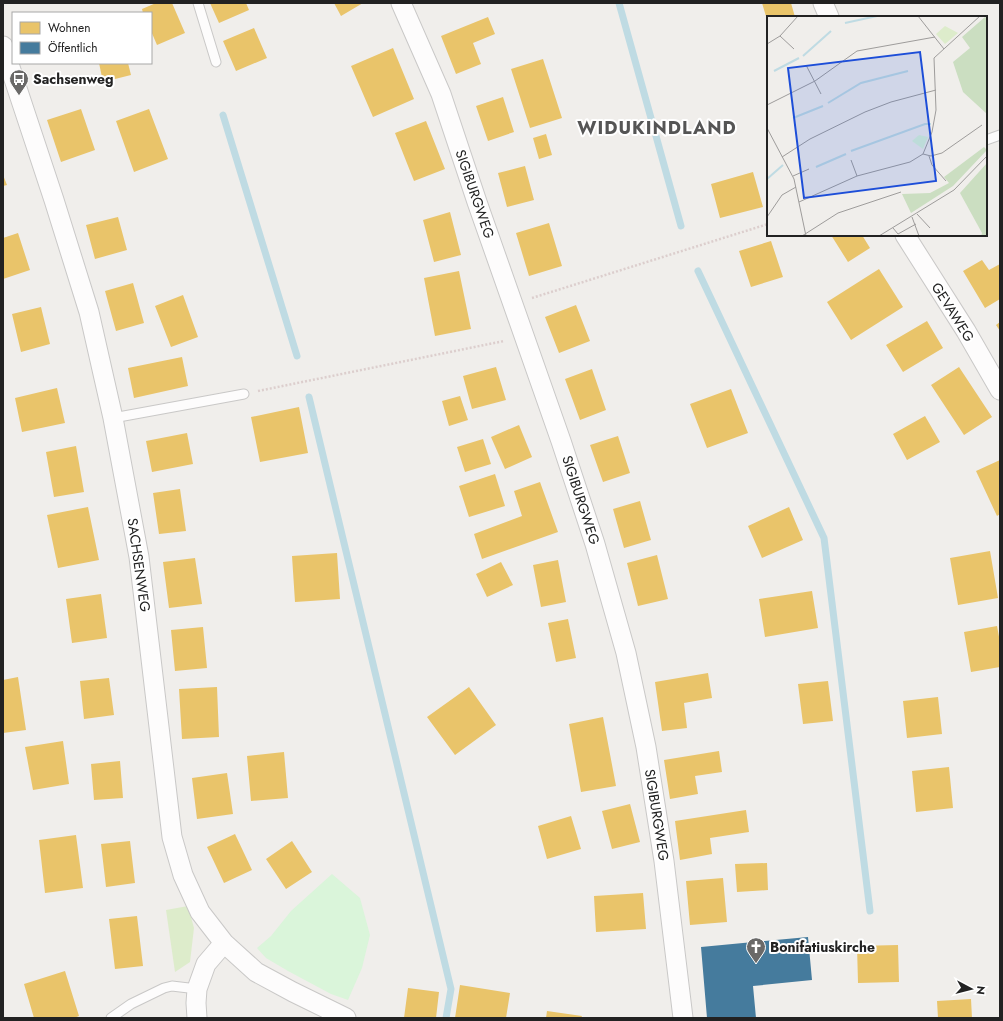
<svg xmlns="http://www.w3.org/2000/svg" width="1003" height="1021" font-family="Jost,sans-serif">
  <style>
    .grass { fill: #ddeccb }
    .park { fill: #daf5da }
    .homes { fill: #e9c46a }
    .public { fill: #457b9d }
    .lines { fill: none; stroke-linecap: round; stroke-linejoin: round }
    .stream { stroke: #bfdbe3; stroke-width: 7 }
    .service-casing { stroke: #c9c8c7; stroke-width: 11 }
    .minor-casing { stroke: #c9c8c7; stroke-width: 21 }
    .path { stroke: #dccecd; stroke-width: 2.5; stroke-dasharray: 2 2; stroke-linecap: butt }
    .service { stroke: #fdfcfc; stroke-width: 9 }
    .minor { stroke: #fdfcfc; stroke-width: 19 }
    .labels { text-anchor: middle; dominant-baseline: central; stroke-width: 4; stroke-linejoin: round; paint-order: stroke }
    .poi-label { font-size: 14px; font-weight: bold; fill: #222; stroke: #fff; text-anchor: start }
    .street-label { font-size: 14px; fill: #222; stroke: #fff }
    .district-label { font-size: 18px; font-weight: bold; letter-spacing: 1px; fill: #555; stroke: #fff }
    .inset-river { fill: none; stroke: #bfdbe3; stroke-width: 2 }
    .inset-road { fill: none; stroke: #9e9c9b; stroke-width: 1 }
    .view { fill: #1d4ed8; fill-opacity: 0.15; stroke: #1d4ed8; stroke-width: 2 }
    .inset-edge { fill: none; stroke: #222; stroke-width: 2 }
  </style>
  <rect width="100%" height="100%" fill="#f0eeeb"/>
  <path class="grass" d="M 188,906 L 194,928 L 190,962 L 175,972 L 166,910 Z"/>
  <path class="park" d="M 332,874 L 360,898 L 370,935 L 362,968 L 348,1000 L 331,994 L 288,971 L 266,958 L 257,948 L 271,936 L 291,911 Z"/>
  <path class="homes" d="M 156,3 L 172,3 L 185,33 L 157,45 L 151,31 L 151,13 L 143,13 L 142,9 Z
    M 210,3 L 246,3 L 249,10 L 219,23 Z
    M 334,3 L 363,3 L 341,16 Z
    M 762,3 L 791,3 L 795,17 L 768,17 L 768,23 Z
    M 488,17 L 495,34 L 473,43 L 481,64 L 456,74 L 441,36 Z
    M 254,28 L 267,58 L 236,71 L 223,41 Z
    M 393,48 L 414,99 L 373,117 L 351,66 Z
    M 543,59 L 562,118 L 530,128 L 511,69 Z
    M 99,63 L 128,63 L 131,75 L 103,82 Z
    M 503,97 L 514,132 L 488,141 L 476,106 Z
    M 81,109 L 95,150 L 61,162 L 47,120 Z
    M 149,109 L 168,159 L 134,172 L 116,121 Z
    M 426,121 L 445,169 L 414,181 L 395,133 Z
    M 546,134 L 552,155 L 539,159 L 533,138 Z
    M 525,166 L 534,200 L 507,207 L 498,173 Z
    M 753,172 L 763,207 L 720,218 L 711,184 Z
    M 3,175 L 7,185 L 3,186 Z
    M 450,212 L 461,255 L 434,262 L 423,220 Z
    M 118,217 L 127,250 L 95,259 L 86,225 Z
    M 549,223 L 562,266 L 529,276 L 516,233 Z
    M 18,233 L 30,270 L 3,279 L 3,238 Z
    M 831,235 L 862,235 L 870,248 L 848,262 Z
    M 771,241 L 783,277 L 751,287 L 739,251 Z
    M 982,260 L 989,270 L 1000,264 L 1000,299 L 985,308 L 963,271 Z
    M 879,269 L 903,307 L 851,340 L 827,302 Z
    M 459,271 L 471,329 L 435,336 L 424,278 Z
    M 133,283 L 144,323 L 116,331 L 105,291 Z
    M 183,295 L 198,337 L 171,347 L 155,306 Z
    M 576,305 L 590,341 L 559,353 L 545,317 Z
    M 41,307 L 50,344 L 21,352 L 12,314 Z
    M 927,321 L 943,348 L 903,372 L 886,345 Z
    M 1000,322 L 1000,331 L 996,325 Z
    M 182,357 L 188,386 L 134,398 L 128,368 Z
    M 496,367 L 506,400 L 472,409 L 463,376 Z
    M 959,367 L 992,417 L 964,435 L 931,385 Z
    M 592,369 L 606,410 L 580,420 L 565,379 Z
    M 57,388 L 65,423 L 22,432 L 15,398 Z
    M 731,389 L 748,433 L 707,448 L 690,404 Z
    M 460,396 L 468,420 L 449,426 L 442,401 Z
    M 299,407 L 308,453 L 260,462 L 251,417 Z
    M 925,416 L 940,442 L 907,460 L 893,434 Z
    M 519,425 L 532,457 L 505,469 L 491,437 Z
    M 187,433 L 193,464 L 152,472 L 146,441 Z
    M 618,436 L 630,473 L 603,482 L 590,445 Z
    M 483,439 L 491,464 L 465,472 L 457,447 Z
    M 76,446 L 84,492 L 54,497 L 46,452 Z
    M 1000,460 L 1000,514 L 997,516 L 976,471 Z
    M 495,474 L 505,506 L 469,517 L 459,486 Z
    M 540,482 L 558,532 L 482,559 L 474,534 L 522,516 L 514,491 Z
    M 180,489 L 186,531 L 159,534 L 153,493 Z
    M 640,501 L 651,540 L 624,548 L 613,509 Z
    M 88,507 L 99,560 L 58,568 L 47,515 Z
    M 789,507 L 803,540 L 762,558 L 748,526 Z
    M 990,551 L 998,598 L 958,605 L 950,558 Z
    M 337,553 L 340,599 L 295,602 L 292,556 Z
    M 657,555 L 668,599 L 638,606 L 627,563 Z
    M 195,558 L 202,604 L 169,608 L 163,562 Z
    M 558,560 L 566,602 L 541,607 L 533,565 Z
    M 501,562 L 513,585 L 487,597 L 476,574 Z
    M 812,591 L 818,628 L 765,637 L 759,599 Z
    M 101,594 L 107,638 L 72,643 L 66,599 Z
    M 568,619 L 576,658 L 556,662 L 548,623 Z
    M 997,626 L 1000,642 L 1000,667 L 971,672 L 964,632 Z
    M 203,627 L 207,668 L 175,671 L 171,630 Z
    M 708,673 L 712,698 L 684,703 L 687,728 L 662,731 L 655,682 Z
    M 18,677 L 26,730 L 3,733 L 3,680 Z
    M 109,678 L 114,715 L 84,719 L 80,681 Z
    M 828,681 L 833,721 L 803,724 L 798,684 Z
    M 217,687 L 219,737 L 182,739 L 179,689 Z
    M 469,687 L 496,725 L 455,755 L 427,717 Z
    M 938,697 L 942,734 L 907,738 L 903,701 Z
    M 603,717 L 616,786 L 581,792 L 569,724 Z
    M 63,741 L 69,784 L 33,790 L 25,747 Z
    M 719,751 L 722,772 L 695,776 L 698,794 L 670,799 L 664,760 Z
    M 284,752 L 288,798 L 251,801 L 247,756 Z
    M 120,761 L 123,798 L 94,800 L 91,764 Z
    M 949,767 L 953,808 L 916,812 L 912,771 Z
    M 227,773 L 233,814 L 197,819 L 192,778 Z
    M 630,804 L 640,842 L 612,849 L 602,811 Z
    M 746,810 L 749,832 L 710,838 L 712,854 L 680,860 L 675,821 Z
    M 571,816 L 581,849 L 547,859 L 538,826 Z
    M 235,834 L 252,870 L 224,883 L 207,847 Z
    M 76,835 L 83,888 L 45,893 L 39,840 Z
    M 130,841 L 135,883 L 106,887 L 101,844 Z
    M 292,841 L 312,872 L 286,889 L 266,859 Z
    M 767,863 L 768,890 L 737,892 L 735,864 Z
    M 723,878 L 727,922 L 690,925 L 686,881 Z
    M 643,893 L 646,929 L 596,932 L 594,896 Z
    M 137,916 L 143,966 L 115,969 L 109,919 Z
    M 898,945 L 899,982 L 858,983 L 857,946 Z
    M 65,971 L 79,1016 L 74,1018 L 34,1018 L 24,984 Z
    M 460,985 L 510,993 L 506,1018 L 455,1018 Z
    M 408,988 L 439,992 L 436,1018 L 404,1018 Z
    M 971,999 L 972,1018 L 938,1018 L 937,1001 Z
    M 547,1011 L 582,1016 L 581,1018 L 546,1018 Z"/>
  <path class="public" d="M 808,937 L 812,980 L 753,986 L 756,1018 L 707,1018 L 701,947 Z"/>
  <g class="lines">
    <path class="stream" d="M 619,3 L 681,226
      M 223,115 L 297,356
      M 698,271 L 824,538 L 870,911
      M 309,397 L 451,989 L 446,1018"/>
    <defs>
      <path id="service" d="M 198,3 L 216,62
        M 986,140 L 1000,135
        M 113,418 L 244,394
        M 111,1018 L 131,1004 L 164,988 L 172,986 L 197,989"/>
      <path id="minor" d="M 401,3 L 441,94 L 477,202 L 561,441 L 595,544 L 626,653 L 646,747 L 664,861 L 683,1018
        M 823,3 L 829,17
        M 3,46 L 54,200 L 89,312 L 113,418 L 139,557 L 172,837 L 183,875 L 200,912 L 224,943 L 256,972 L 293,992 L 346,1018
        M 905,235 L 966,331 L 1000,390
        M 197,1018 L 196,1003 L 197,989 L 206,964 L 224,943"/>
    </defs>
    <use href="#service" class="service-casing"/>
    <use href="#minor" class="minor-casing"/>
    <path class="path" d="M 532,298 L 768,224
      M 258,391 L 504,341"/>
    <use href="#service" class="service"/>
    <use href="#minor" class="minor"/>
  </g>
  <defs>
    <symbol id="bus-pin" viewBox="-11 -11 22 30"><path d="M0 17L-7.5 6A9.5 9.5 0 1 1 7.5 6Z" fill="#6a6968" stroke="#fff"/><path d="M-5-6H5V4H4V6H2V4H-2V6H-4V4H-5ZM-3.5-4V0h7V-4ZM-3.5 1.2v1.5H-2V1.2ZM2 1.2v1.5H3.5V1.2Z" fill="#fff"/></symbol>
    <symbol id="church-pin" viewBox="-11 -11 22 30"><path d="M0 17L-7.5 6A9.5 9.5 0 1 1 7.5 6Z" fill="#6a6968" stroke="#fff"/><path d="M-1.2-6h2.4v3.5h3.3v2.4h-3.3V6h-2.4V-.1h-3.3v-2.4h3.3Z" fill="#fff"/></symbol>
  </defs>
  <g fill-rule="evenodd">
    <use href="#bus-pin" x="8" y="68" width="22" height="30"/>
    <use href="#church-pin" x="745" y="936" width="22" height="30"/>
  </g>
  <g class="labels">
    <g class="poi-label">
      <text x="33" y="79">Sachsenweg</text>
      <text x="770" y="947">Bonifatiuskirche</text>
    </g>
    <g class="street-label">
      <text transform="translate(475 194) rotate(71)">SIGIBURGWEG</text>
      <text transform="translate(953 312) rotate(58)">GEVAWEG</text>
      <text transform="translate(581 500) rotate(72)">SIGIBURGWEG</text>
      <text transform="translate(139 565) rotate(82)">SACHSENWEG</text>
      <text transform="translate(657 815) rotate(81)">SIGIBURGWEG</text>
    </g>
    <g class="district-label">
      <text x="657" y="128">WIDUKINDLAND</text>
    </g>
  </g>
  <g transform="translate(767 16)">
    <rect width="220" height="220" fill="#f0eeeb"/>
    <path d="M 178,10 L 191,17 L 178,28 L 169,18 Z" fill="#ddeccb"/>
    <path d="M 218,1 L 220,2 L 220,98 L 196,76 L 186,46 L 203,32 L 195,21 ZM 217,131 L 220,134 L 186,170 L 144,197 L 135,178 L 163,177 L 182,167 L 177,161 ZM 220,147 L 220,220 L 214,220 L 215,217 L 193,177 Z" fill="#cbdec1"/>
    <path d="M 152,119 L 161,121 L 156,133 L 145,125 Z" fill="#daf5da"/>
    <path class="inset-river" d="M 78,7 L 110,0M 36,40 L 64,15M 7,55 L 32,42M 61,87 L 94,67 L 141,55M 26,102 L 56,90M 84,135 L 158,108 L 164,108M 49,151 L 79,138M 0,163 L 16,149"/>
    <path class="inset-road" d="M 151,0 L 177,33M 13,20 L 27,33M 0,28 L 13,20 L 31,0M 39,49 L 54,78M 0,89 L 48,65 L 90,35 L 168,21M 0,112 L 27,163 L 39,220M 156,138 L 164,140 L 175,137 L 215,109M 162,140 L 165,149 L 179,165M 15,141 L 43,123 L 98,96 L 124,86 L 169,74M 84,144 L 90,160M 26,160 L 42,153M 32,186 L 90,160 L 143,146 L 156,138 L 165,116 L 169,94 L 167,42 L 213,0M 150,198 L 163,212M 0,201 L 15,179 L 29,171M 145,201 L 152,220M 126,212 L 131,218 L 149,208M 35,220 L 71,197 L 134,176M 112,220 L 187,174 L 220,140"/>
    <path class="view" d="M 153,36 L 169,165 L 37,182 L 21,52 Z"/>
    <rect width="220" height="220" class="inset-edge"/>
  </g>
  <rect width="1003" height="1021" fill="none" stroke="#222222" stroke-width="8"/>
  <rect x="12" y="12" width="140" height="52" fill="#ffffff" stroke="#a7a7a7"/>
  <rect x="20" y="22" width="20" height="12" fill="#e9c46a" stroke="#a7a7a7"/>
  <text x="48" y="32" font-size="12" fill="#222222">Wohnen</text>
  <rect x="20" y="42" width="20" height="12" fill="#457b9d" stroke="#a7a7a7"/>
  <text x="48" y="52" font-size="12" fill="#222222">Öffentlich</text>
  <g transform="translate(971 989) rotate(97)" stroke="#ffffff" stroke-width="3" paint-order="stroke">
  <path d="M0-3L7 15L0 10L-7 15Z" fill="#222222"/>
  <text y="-6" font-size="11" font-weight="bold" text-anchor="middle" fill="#222222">N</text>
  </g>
</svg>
